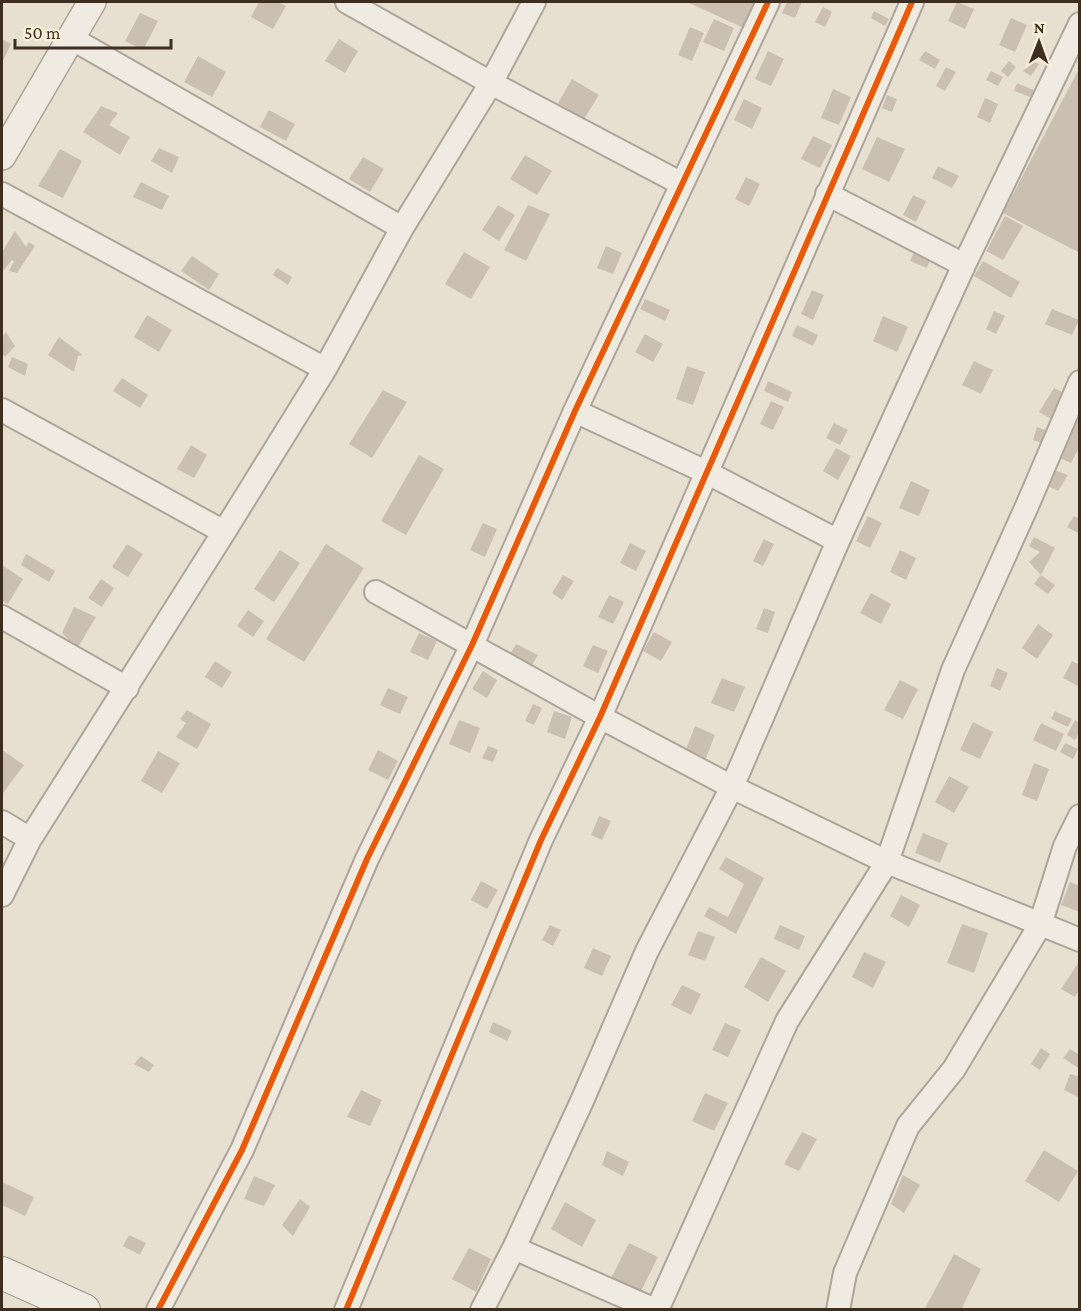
<svg xmlns="http://www.w3.org/2000/svg" width="1081" height="1311" font-family="'Crimson Pro',serif">
  <style>
    .building { fill: #cbbfb2 }
    .lines { fill: none; stroke-linecap: round; stroke-linejoin: round }
    .minor-casing { stroke: #ada599; stroke-width: 26 }
    .tertiary-casing { stroke: #ada599; stroke-width: 30 }
    .secondary-casing { stroke: #9c958a; stroke-width: 34 }
    .minor { stroke: #efebe3; stroke-width: 22 }
    .tertiary { stroke: #efebe3; stroke-width: 27 }
    .secondary { stroke: #efebe3; stroke-width: 32 }
    .cycleway-casing { stroke: #f7eed8; stroke-width: 10 }
    .cycleway { stroke: #e8590c; stroke-width: 6 }
  </style>
  <rect width="100%" height="100%" fill="#e7e0d1"/>
  <path class="building" d="M 259,2 L 278,2 L 286,6 L 273,29 L 251,17 Z
    M 687,2 L 762,2 L 748,30 Z
    M 787,2 L 802,2 L 795,18 L 782,13 Z
    M 957,2 L 974,9 L 965,29 L 948,21 Z
    M 823,7 L 832,12 L 825,27 L 815,22 Z
    M 874,11 L 889,19 L 885,26 L 871,18 Z
    M 140,13 L 158,21 L 143,50 L 125,41 Z
    M 1011,18 L 1027,25 L 1015,52 L 999,45 Z
    M 714,19 L 734,28 L 724,51 L 703,42 Z
    M 690,27 L 704,33 L 692,61 L 678,55 Z
    M 2,39 L 11,44 L 2,63 Z
    M 339,39 L 358,51 L 345,73 L 325,61 Z
    M 768,51 L 784,59 L 771,86 L 755,79 Z
    M 925,51 L 940,60 L 935,69 L 919,60 Z
    M 198,56 L 226,72 L 212,97 L 184,82 Z
    M 1030,59 L 1039,64 L 1031,76 L 1023,71 Z
    M 1009,61 L 1016,67 L 1008,77 L 1001,71 Z
    M 946,67 L 956,72 L 945,91 L 936,86 Z
    M 1080,67 L 1080,253 L 1003,213 Z
    M 991,71 L 1003,77 L 998,86 L 986,80 Z
    M 572,79 L 599,95 L 584,119 L 558,103 Z
    M 1017,83 L 1036,91 L 1033,98 L 1014,91 Z
    M 833,89 L 851,97 L 839,125 L 821,118 Z
    M 887,95 L 897,99 L 892,112 L 882,108 Z
    M 985,98 L 998,104 L 990,123 L 977,117 Z
    M 744,99 L 762,108 L 752,129 L 734,120 Z
    M 101,106 L 118,113 L 109,125 L 130,137 L 120,155 L 83,132 Z
    M 269,110 L 295,124 L 286,141 L 260,127 Z
    M 813,136 L 832,145 L 820,168 L 801,159 Z
    M 877,137 L 905,149 L 889,182 L 862,169 Z
    M 159,148 L 179,157 L 172,173 L 151,161 Z
    M 60,149 L 82,161 L 63,198 L 38,186 Z
    M 525,155 L 552,171 L 537,195 L 510,179 Z
    M 363,157 L 384,169 L 370,192 L 349,179 Z
    M 938,166 L 959,176 L 952,188 L 932,178 Z
    M 746,177 L 760,184 L 749,206 L 735,199 Z
    M 141,182 L 169,196 L 162,210 L 133,197 Z
    M 913,195 L 926,201 L 916,222 L 903,215 Z
    M 498,205 L 515,215 L 499,241 L 482,230 Z
    M 528,205 L 550,214 L 526,261 L 504,250 Z
    M 1005,216 L 1023,226 L 1003,260 L 986,251 Z
    M 15,231 L 26,247 L 29,242 L 35,246 L 17,273 L 9,271 L 14,261 L 12,260 L 3,271 L 2,252 Z
    M 606,246 L 622,253 L 613,274 L 597,268 Z
    M 915,250 L 931,257 L 927,268 L 910,261 Z
    M 464,252 L 490,267 L 471,299 L 445,284 Z
    M 192,256 L 219,274 L 209,290 L 181,271 Z
    M 983,261 L 1020,282 L 1011,298 L 974,276 Z
    M 277,268 L 292,277 L 288,285 L 273,275 Z
    M 812,290 L 824,295 L 813,320 L 801,314 Z
    M 645,299 L 670,310 L 665,321 L 640,309 Z
    M 1052,309 L 1079,320 L 1072,335 L 1045,324 Z
    M 994,311 L 1005,316 L 996,334 L 986,329 Z
    M 147,315 L 172,330 L 159,352 L 134,337 Z
    M 883,316 L 908,327 L 897,352 L 873,341 Z
    M 797,325 L 818,335 L 813,346 L 792,336 Z
    M 6,332 L 15,346 L 5,357 L 2,352 L 2,338 Z
    M 645,334 L 663,344 L 653,362 L 635,352 Z
    M 59,337 L 83,355 L 78,356 L 74,372 L 48,355 Z
    M 12,357 L 28,364 L 25,376 L 8,367 Z
    M 974,361 L 993,370 L 981,394 L 962,385 Z
    M 687,366 L 705,372 L 693,405 L 676,399 Z
    M 122,378 L 148,395 L 140,408 L 113,391 Z
    M 768,381 L 792,392 L 788,402 L 764,391 Z
    M 1054,388 L 1066,394 L 1051,419 L 1039,412 Z
    M 383,390 L 407,402 L 372,458 L 349,444 Z
    M 771,401 L 784,407 L 773,430 L 760,424 Z
    M 1076,420 L 1080,422 L 1080,446 L 1071,463 L 1058,457 Z
    M 834,423 L 848,430 L 840,445 L 826,438 Z
    M 1037,427 L 1045,430 L 1041,443 L 1033,440 Z
    M 191,445 L 207,455 L 194,478 L 177,469 Z
    M 836,448 L 851,456 L 838,480 L 823,471 Z
    M 419,455 L 444,469 L 406,535 L 381,521 Z
    M 1054,470 L 1068,475 L 1058,491 L 1046,485 Z
    M 911,481 L 930,490 L 919,516 L 899,508 Z
    M 868,516 L 882,523 L 870,548 L 856,541 Z
    M 1074,516 L 1080,519 L 1080,534 L 1067,527 Z
    M 483,523 L 497,529 L 485,557 L 470,550 Z
    M 1034,537 L 1055,548 L 1041,575 L 1029,562 L 1040,552 L 1029,546 Z
    M 764,539 L 774,544 L 763,566 L 753,561 Z
    M 630,543 L 646,551 L 636,571 L 620,563 Z
    M 127,544 L 143,554 L 128,577 L 112,567 Z
    M 326,544 L 364,568 L 304,662 L 266,639 Z
    M 280,550 L 300,563 L 274,602 L 254,589 Z
    M 900,550 L 916,558 L 906,580 L 890,572 Z
    M 26,554 L 55,571 L 49,582 L 21,565 Z
    M 2,565 L 23,579 L 8,604 L 2,601 Z
    M 563,575 L 574,581 L 562,600 L 552,593 Z
    M 1041,575 L 1055,585 L 1048,594 L 1034,584 Z
    M 101,579 L 114,588 L 102,607 L 88,598 Z
    M 871,593 L 891,604 L 881,624 L 860,613 Z
    M 609,595 L 624,602 L 613,624 L 598,617 Z
    M 74,607 L 96,617 L 77,649 L 62,633 Z
    M 764,608 L 775,612 L 768,633 L 756,629 Z
    M 248,610 L 264,621 L 253,637 L 237,626 Z
    M 1038,624 L 1053,635 L 1037,659 L 1022,648 Z
    M 654,632 L 672,642 L 661,661 L 643,651 Z
    M 419,633 L 437,641 L 428,660 L 410,652 Z
    M 516,644 L 538,655 L 531,667 L 509,656 Z
    M 593,645 L 608,651 L 598,673 L 583,666 Z
    M 215,661 L 232,672 L 222,688 L 205,677 Z
    M 1072,661 L 1080,665 L 1080,687 L 1063,678 Z
    M 997,668 L 1008,673 L 1000,691 L 990,686 Z
    M 483,671 L 497,680 L 487,698 L 472,689 Z
    M 722,678 L 745,687 L 734,712 L 711,703 Z
    M 900,680 L 918,689 L 903,719 L 884,710 Z
    M 388,688 L 408,697 L 400,714 L 380,705 Z
    M 533,704 L 542,708 L 534,725 L 525,721 Z
    M 187,710 L 211,724 L 197,749 L 176,737 L 186,723 L 180,719 Z
    M 554,711 L 572,717 L 565,739 L 547,732 Z
    M 1055,711 L 1072,719 L 1068,727 L 1051,719 Z
    M 459,720 L 480,728 L 470,753 L 449,744 Z
    M 1075,720 L 1080,723 L 1080,731 L 1075,740 L 1067,735 Z
    M 973,722 L 993,732 L 980,759 L 960,750 Z
    M 1041,723 L 1064,734 L 1056,751 L 1033,740 Z
    M 695,726 L 715,735 L 706,758 L 686,749 Z
    M 1065,743 L 1078,749 L 1073,759 L 1060,752 Z
    M 488,746 L 498,750 L 493,762 L 482,758 Z
    M 2,750 L 24,765 L 3,793 L 2,792 Z
    M 378,750 L 398,761 L 388,780 L 368,770 Z
    M 158,751 L 180,763 L 162,793 L 141,781 Z
    M 1034,763 L 1049,769 L 1037,801 L 1022,795 Z
    M 949,776 L 969,787 L 954,813 L 935,802 Z
    M 599,816 L 611,821 L 602,840 L 591,835 Z
    M 923,833 L 948,843 L 940,863 L 915,853 Z
    M 726,857 L 764,878 L 736,934 L 704,916 L 709,907 L 728,917 L 744,884 L 719,869 Z
    M 481,881 L 498,890 L 487,909 L 471,900 Z
    M 1070,882 L 1080,886 L 1080,912 L 1061,905 Z
    M 901,895 L 920,905 L 909,927 L 890,916 Z
    M 962,924 L 988,933 L 974,973 L 947,963 Z
    M 550,925 L 561,930 L 553,946 L 542,940 Z
    M 780,925 L 805,936 L 799,950 L 774,939 Z
    M 698,931 L 715,937 L 705,961 L 688,955 Z
    M 593,948 L 611,956 L 602,976 L 584,968 Z
    M 864,952 L 886,962 L 873,988 L 852,977 Z
    M 761,957 L 786,971 L 768,1002 L 744,987 Z
    M 1080,960 L 1080,989 L 1075,997 L 1061,989 Z
    M 682,985 L 701,994 L 691,1015 L 671,1005 Z
    M 493,1022 L 512,1031 L 507,1041 L 489,1032 Z
    M 725,1023 L 741,1030 L 728,1057 L 712,1050 Z
    M 1041,1048 L 1050,1054 L 1040,1070 L 1031,1064 Z
    M 1070,1049 L 1080,1055 L 1080,1069 L 1063,1058 Z
    M 141,1056 L 154,1065 L 149,1072 L 134,1064 Z
    M 1070,1074 L 1080,1077 L 1080,1098 L 1064,1090 Z
    M 361,1090 L 382,1100 L 370,1126 L 347,1117 Z
    M 705,1093 L 728,1103 L 714,1131 L 692,1121 Z
    M 802,1132 L 817,1139 L 799,1171 L 784,1164 Z
    M 1044,1150 L 1078,1171 L 1059,1202 L 1025,1181 Z
    M 607,1151 L 629,1162 L 623,1176 L 602,1165 Z
    M 903,1175 L 920,1185 L 904,1213 L 891,1204 Z
    M 254,1176 L 275,1185 L 264,1206 L 244,1199 Z
    M 2,1182 L 34,1197 L 25,1216 L 2,1205 Z
    M 300,1199 L 310,1207 L 293,1236 L 282,1225 Z
    M 565,1202 L 596,1220 L 582,1247 L 551,1229 Z
    M 129,1235 L 146,1243 L 140,1255 L 123,1246 Z
    M 629,1243 L 658,1257 L 637,1299 L 608,1284 Z
    M 469,1248 L 491,1259 L 476,1292 L 452,1279 Z
    M 954,1254 L 981,1269 L 961,1310 L 924,1310 Z"/>
  <g class="lines">
    <defs>
      <path id="minor" d="M 347,2 L 491,83 L 682,184
        M 71,38 L 402,228
        M 2,194 L 325,369
        M 827,194 L 964,265
        M 2,410 L 224,532
        M 575,411 L 706,472 L 838,541
        M 376,592 L 600,717 L 732,787 L 887,862 L 1080,940
        M 2,617 L 127,688
        M 2,822 L 30,839
        M 2,895 L 30,839 L 224,532 L 325,369 L 402,228 L 491,83 L 534,2
        M 514,1248 L 655,1310
        M 158,1310 L 242,1150 L 367,859 L 472,645 L 575,411 L 768,2
        M 346,1310 L 541,840 L 600,717 L 912,2
        M 482,1310 L 514,1248 L 582,1101 L 647,951 L 732,787 L 838,541 L 964,265 L 1080,24
        M 657,1310 L 787,1021 L 887,862 L 953,670 L 1027,506 L 1080,382
        M 838,1310 L 845,1273 L 908,1126 L 954,1069 L 1040,925 L 1065,846 L 1080,816"/>
      <path id="tertiary" d="M 2,156 L 92,2"/>
      <path id="secondary" d="M 2,1273 L 84,1310"/>
    </defs>
    <use href="#minor" class="minor-casing"/>
    <use href="#tertiary" class="tertiary-casing"/>
    <use href="#secondary" class="secondary-casing"/>
    <use href="#minor" class="minor"/>
    <use href="#tertiary" class="tertiary"/>
    <use href="#secondary" class="secondary"/>
    <defs>
      <path id="cycleway" d="M 158,1310 L 242,1150 L 367,859 L 472,645 L 575,411 L 768,2
        M 346,1310 L 541,840 L 600,717 L 912,2"/>
    </defs>
    <use href="#cycleway" class="cycleway-casing"/>
    <use href="#cycleway" class="cycleway"/>
  </g>
  <rect width="1081" height="1311" fill="none" stroke="#3d2e20" stroke-width="6"/>
  <g transform="translate(1039 42) rotate(1)" stroke="#f7eed8" stroke-width="4.5" paint-order="stroke">
  <path d="M0-4.5L10 22L0 15L-10 22Z" fill="#3d2e20"/>
  <text y="-9" font-size="16" font-weight="bold" text-anchor="middle" fill="#3d2e20">N</text>
  </g>
  <path d="M15 39v9h156v-9" fill="none" stroke="#3d2e20" stroke-width="3"/>
  <text x="24" y="39" font-size="18" fill="#3d2e20" stroke="#f7eed8" stroke-width="4.5" paint-order="stroke">50 m</text>
</svg>
